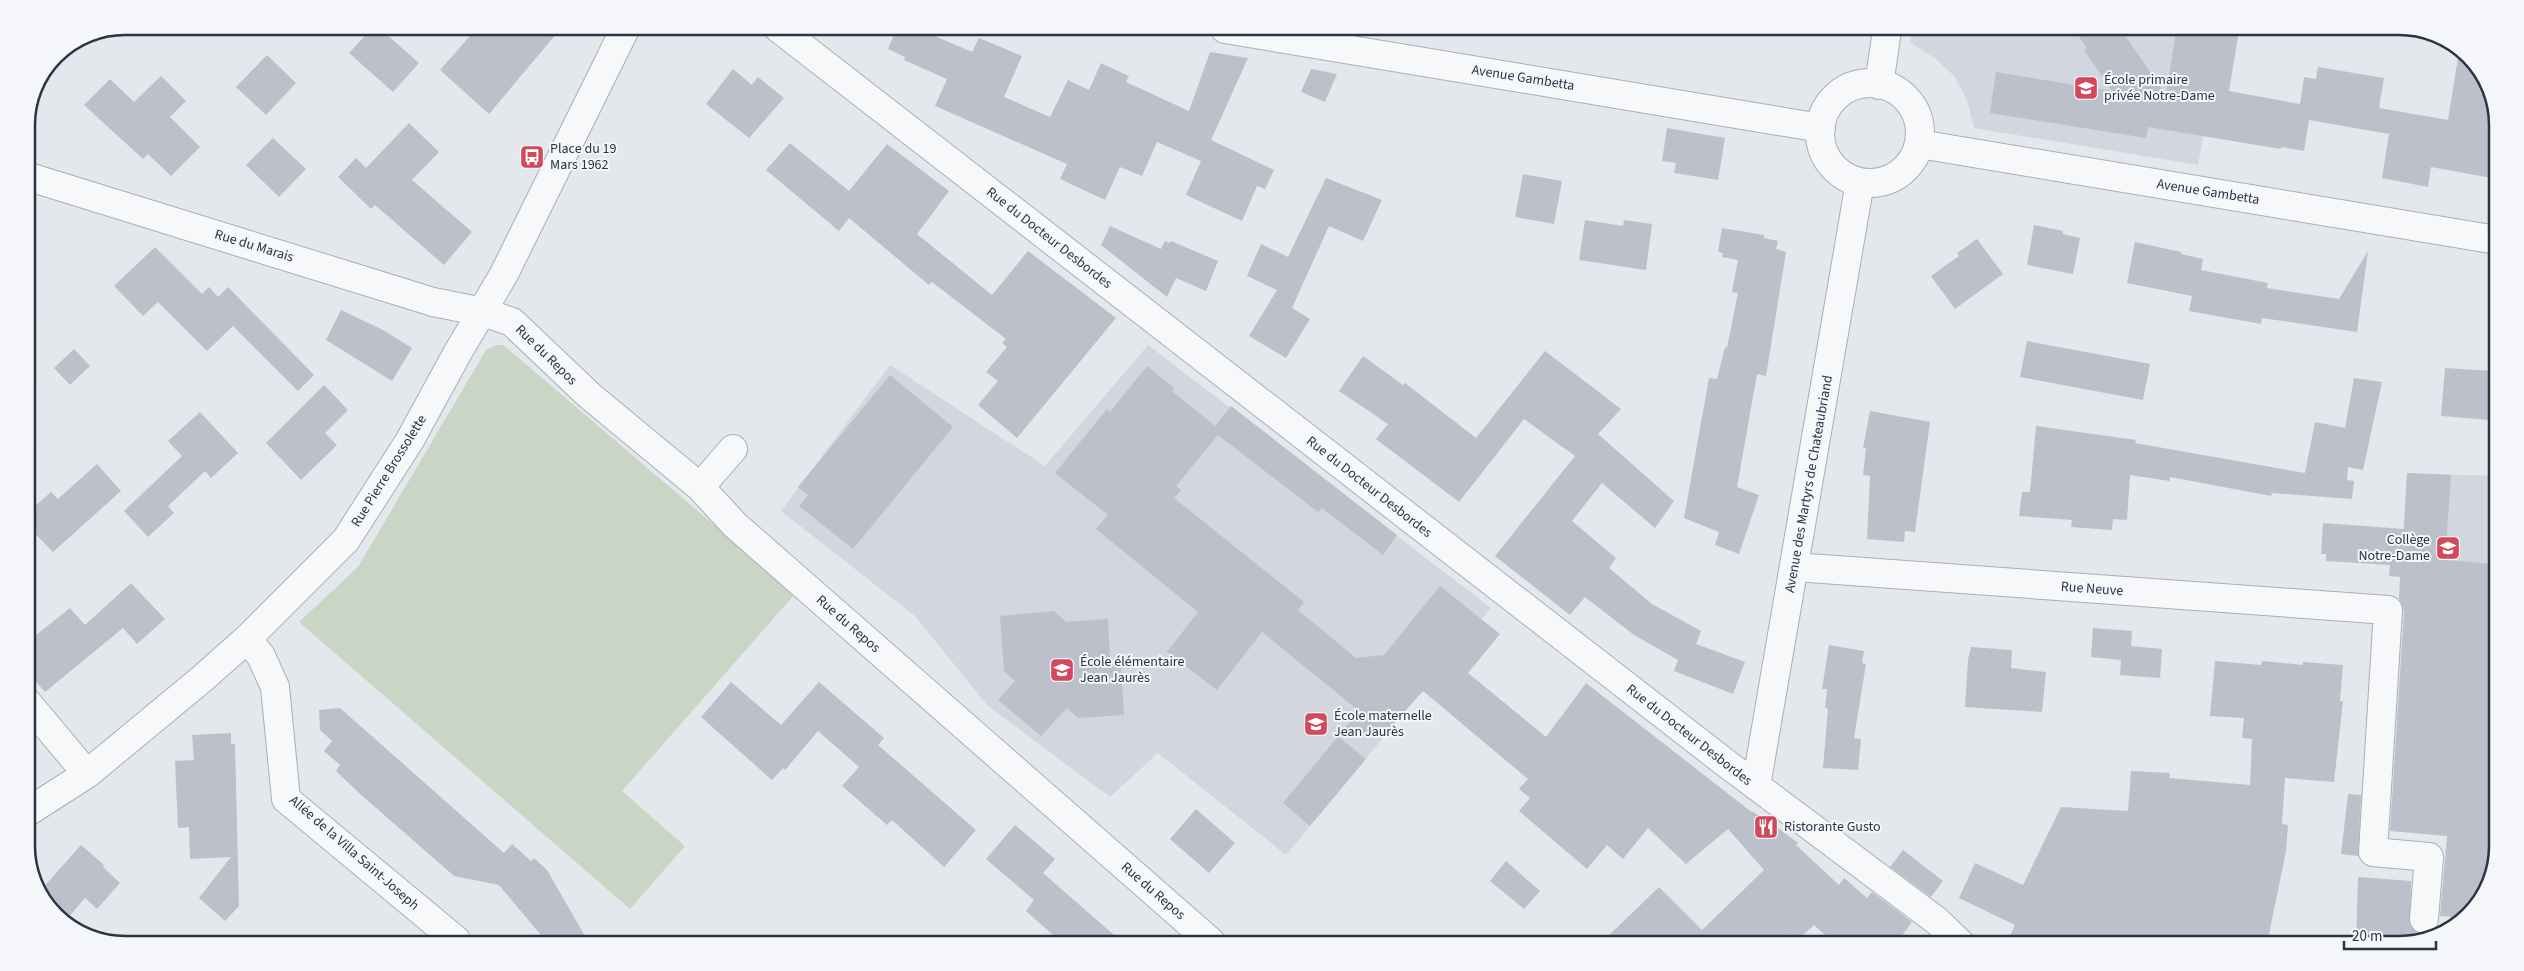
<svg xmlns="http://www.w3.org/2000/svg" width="2524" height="971" font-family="'Source Sans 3',sans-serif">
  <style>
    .built { fill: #d2d6de }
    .green { fill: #c9d6c5 }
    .building { fill: #bbc0ca }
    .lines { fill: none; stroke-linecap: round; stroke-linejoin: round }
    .minor-casing { stroke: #a9aeb7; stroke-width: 30 }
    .minor { stroke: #f7f8fa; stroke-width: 28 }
    .labels { text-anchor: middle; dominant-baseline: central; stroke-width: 4; stroke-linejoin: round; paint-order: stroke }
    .street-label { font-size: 14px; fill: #2b3445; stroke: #f4f6f9 }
    .poi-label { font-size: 14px; fill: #2b3445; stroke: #f4f6f9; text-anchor: start }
    .rim { fill: none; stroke: #2b3445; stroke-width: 2.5 }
  </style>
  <rect width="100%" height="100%" fill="#e4e7ec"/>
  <path class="built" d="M 1913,30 L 2221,31 L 2198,165 L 1974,128 L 1967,100 L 1954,76 L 1937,60 L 1910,42 Z
    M 1148,345 L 1491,608 L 1286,855 L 1158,753 L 1110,797 L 987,705 L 915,616 L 781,511 L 890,365 L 1045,466 Z
    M 2407,473 L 2495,476 L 2494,607 L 2399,600 Z"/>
  <path class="green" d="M 497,345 L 503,345 L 508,349 L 795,594 L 622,791 L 685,846 L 630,909 L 299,622 L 358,567 L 486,350 Z"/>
  <path class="building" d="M 373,27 L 378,27 L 419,63 L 393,92 L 349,53 Z
    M 478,27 L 562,27 L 489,114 L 440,70 Z
    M 897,28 L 916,28 L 972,52 L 979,38 L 1022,56 L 1004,97 L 1050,117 L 1068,80 L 1089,90 L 1101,63 L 1129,76 L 1126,82 L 1189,111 L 1210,52 L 1248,58 L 1211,140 L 1274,170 L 1265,189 L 1257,186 L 1242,221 L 1186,195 L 1201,161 L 1157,142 L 1142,176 L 1120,167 L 1105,200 L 1060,179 L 1067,164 L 935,106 L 947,79 L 904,60 L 905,57 L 888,49 Z
    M 2075,31 L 2122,31 L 2166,95 L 2176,31 L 2239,31 L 2229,91 L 2300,104 L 2304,77 L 2316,79 L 2318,67 L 2384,78 L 2379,108 L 2448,120 L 2459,52 L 2477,65 L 2498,118 L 2497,179 L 2431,167 L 2428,187 L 2382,178 L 2389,134 L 2309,120 L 2304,151 L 2282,147 L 2281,149 L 2148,127 L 2146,138 L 1990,113 L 1996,72 L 2112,91 L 2084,50 L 2087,48 Z
    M 267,55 L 296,83 L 266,115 L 236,87 Z
    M 733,69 L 752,85 L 758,77 L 784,98 L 749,138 L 706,104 Z
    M 1311,69 L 1337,74 L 1325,102 L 1301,92 Z
    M 161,76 L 186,101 L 170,117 L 200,147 L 171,176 L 148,154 L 143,159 L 84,105 L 110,79 L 134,102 Z
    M 409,123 L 439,152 L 412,180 L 472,232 L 444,265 L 375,205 L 371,209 L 338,177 L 356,158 L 366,168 Z
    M 1667,128 L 1725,138 L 1718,180 L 1674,173 L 1676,163 L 1662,161 Z
    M 273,138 L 306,169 L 279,197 L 246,165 Z
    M 790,143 L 849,191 L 887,144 L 949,191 L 917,234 L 992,295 L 1028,251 L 1116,318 L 1017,438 L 978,405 L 998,381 L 986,372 L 1007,347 L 1002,343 L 1006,339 L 932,282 L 929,285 L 849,218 L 839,231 L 766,170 Z
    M 1523,174 L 1562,181 L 1554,224 L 1515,217 Z
    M 1326,178 L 1382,200 L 1363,241 L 1329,226 L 1292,308 L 1310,319 L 1286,358 L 1249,336 L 1277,290 L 1247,276 L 1261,244 L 1288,257 Z
    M 1585,220 L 1623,226 L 1624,220 L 1652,224 L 1646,270 L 1579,260 Z
    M 2034,225 L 2063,231 L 2063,234 L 2080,238 L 2073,274 L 2027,265 Z
    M 1110,226 L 1161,249 L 1165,241 L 1170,243 L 1171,241 L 1218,261 L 1206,291 L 1176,278 L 1167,297 L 1101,245 Z
    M 1722,228 L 1764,235 L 1764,238 L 1778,241 L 1776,249 L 1786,252 L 1766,376 L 1757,374 L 1737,487 L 1759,495 L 1739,554 L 1715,545 L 1719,532 L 1684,518 L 1709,378 L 1717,379 L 1725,347 L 1727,348 L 1738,293 L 1732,292 L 1738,260 L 1722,257 L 1723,253 L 1718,252 Z
    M 1977,239 L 2003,274 L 1955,309 L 1931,276 L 1959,256 L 1957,253 Z
    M 2135,242 L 2181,252 L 2181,254 L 2203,259 L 2201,270 L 2268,283 L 2267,288 L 2339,299 L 2368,251 L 2357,332 L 2262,318 L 2261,324 L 2189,311 L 2192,296 L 2127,283 Z
    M 155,247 L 202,294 L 209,287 L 218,297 L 228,287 L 314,375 L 298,391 L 233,326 L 207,351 L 158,302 L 143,316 L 114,286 Z
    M 341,310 L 383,330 L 412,348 L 392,381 L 326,340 Z
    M 2027,341 L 2150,364 L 2143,400 L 2020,377 Z
    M 74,349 L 90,366 L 70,385 L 54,368 Z
    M 1545,351 L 1621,409 L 1598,434 L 1674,501 L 1655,528 L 1602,483 L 1572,521 L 1616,558 L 1609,568 L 1652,604 L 1701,631 L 1696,644 L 1745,662 L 1733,694 L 1674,671 L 1678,660 L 1634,635 L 1585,597 L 1570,615 L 1495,556 L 1575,456 L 1524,419 L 1459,502 L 1376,439 L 1388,424 L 1339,391 L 1363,356 L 1403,385 L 1405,383 L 1476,438 Z
    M 1147,366 L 1174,388 L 1172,391 L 1215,426 L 1231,406 L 1397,535 L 1383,555 L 1322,508 L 1318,512 L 1218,435 L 1176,486 L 1181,490 L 1174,498 L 1304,602 L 1298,610 L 1356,658 L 1384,655 L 1440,586 L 1500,634 L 1468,673 L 1546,737 L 1586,683 L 1749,810 L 1766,819 L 1798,843 L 1796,845 L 1839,885 L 1844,878 L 1867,898 L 1872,892 L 1912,922 L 1896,944 L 1834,943 L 1814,925 L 1796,941 L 1789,934 L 1779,943 L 1601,943 L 1659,887 L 1702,930 L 1764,870 L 1728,829 L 1686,864 L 1648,828 L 1623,859 L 1607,845 L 1587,869 L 1519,811 L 1530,798 L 1519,789 L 1528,779 L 1423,691 L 1386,732 L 1339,737 L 1366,759 L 1310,826 L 1283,803 L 1359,711 L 1262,632 L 1217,690 L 1167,652 L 1198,612 L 1096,529 L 1108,515 L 1055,473 L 1107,409 L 1110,412 Z
    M 2445,368 L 2493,371 L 2490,420 L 2441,416 Z
    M 890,375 L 953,427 L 853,549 L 799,506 L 808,495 L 798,487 Z
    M 2354,378 L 2382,382 L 2363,470 L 2348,467 L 2347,480 L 2354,481 L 2352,499 L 2272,493 L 2271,496 L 2170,477 L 2170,481 L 2130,475 L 2127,520 L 2113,519 L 2112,530 L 2071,527 L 2072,520 L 2019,516 L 2022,492 L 2030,492 L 2036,426 L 2136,440 L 2135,443 L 2305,473 L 2315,422 L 2345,428 Z
    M 324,385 L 348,410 L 325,433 L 337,445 L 301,480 L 266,443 Z
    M 1870,411 L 1930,422 L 1915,532 L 1905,531 L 1904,542 L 1867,539 L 1870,476 L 1863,475 L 1866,448 L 1863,448 Z
    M 200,412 L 238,453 L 211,478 L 205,471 L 168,506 L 174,513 L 148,537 L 124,511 L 182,456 L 168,441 Z
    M 97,464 L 121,491 L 53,552 L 26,524 L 26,514 L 51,492 L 58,499 Z
    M 2407,473 L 2451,475 L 2445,560 L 2495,564 L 2492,878 L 2464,918 L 2440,916 L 2447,836 L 2390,831 L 2404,611 L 2399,599 L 2400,577 L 2389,576 L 2390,565 L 2326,561 L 2326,554 L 2321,554 L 2323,523 L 2404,529 Z
    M 131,583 L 165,619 L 137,644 L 123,628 L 45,692 L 26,670 L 26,643 L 70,608 L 85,625 Z
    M 1054,611 L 1066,622 L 1108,619 L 1110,659 L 1121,668 L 1124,715 L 1078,718 L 1067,708 L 1041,736 L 998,700 L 1015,681 L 1004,671 L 1000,616 Z
    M 2093,628 L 2132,631 L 2131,646 L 2162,649 L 2160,678 L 2120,675 L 2121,660 L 2091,657 Z
    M 1829,645 L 1864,651 L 1862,663 L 1866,664 L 1854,738 L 1861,739 L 1858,770 L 1823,768 L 1828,709 L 1825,708 L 1827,689 L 1822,689 Z
    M 1971,647 L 2012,650 L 2011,668 L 2046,672 L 2042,712 L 1965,707 L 1968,659 Z
    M 2215,661 L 2261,665 L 2262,661 L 2303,665 L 2303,662 L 2343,665 L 2340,701 L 2343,701 L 2334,782 L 2285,778 L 2282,824 L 2288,825 L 2286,851 L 2267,944 L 2006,944 L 2015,925 L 1959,898 L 1975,863 L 2023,885 L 2061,807 L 2128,811 L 2131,771 L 2170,773 L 2169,778 L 2250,785 L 2252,739 L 2242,738 L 2244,718 L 2210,716 Z
    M 731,682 L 781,725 L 819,682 L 884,738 L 878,745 L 976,830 L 944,867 L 892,820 L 887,825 L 842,786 L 859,767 L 818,731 L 785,770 L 783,768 L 772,780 L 701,717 Z
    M 340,708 L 504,853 L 512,844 L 531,861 L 534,858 L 547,870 L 585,936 L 579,941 L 545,940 L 499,885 L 454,876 L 359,793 L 336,771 L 340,765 L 324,751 L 332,741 L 320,730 L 319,710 Z
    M 231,733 L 231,744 L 235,744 L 239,906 L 225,921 L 199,898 L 231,857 L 190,859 L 189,827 L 178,828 L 175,761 L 194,760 L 192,735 Z
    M 2348,794 L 2361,795 L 2358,856 L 2341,854 Z
    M 1196,809 L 1235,843 L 1209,873 L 1170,839 Z
    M 1015,825 L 1055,859 L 1043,873 L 1122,942 L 1061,942 L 1026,911 L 1034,900 L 986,859 Z
    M 81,845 L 104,865 L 103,867 L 120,883 L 97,909 L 85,898 L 66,920 L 47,906 L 41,890 Z
    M 1903,850 L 1943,881 L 1931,897 L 1890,867 Z
    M 1506,861 L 1540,891 L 1524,909 L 1490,881 Z
    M 2358,877 L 2411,881 L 2410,925 L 2416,932 L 2426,936 L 2399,945 L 2356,945 Z"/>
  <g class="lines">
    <defs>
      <path id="minor" d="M 778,28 L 1727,764 L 1937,921 L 1961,944
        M 1225,29 L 1821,128
        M1820 133a50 50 0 1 1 100 0a50 50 0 1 1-100 0Z
        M 1879,85 L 1887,30
        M 1919,144 L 2497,240
        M 26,176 L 433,302 L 483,312 L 512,322 L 590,396 L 700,487 L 735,525 L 1211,942
        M 700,487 L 733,449
        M 1795,567 L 2388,610 L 2373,852 L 2429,857 L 2424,919
        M 247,639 L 261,656 L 275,687 L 286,799 L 456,940
        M 26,701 L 87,774
        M 1756,786 L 1860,182
        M 26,813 L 87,774 L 203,678 L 247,639 L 346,540 L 410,440 L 458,352 L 504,274 L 626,27"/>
    </defs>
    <use href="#minor" class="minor-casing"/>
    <use href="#minor" class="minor"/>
  </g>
  <defs>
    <symbol id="school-square" viewBox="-11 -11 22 22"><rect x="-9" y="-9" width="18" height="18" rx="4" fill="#d1495b" stroke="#f4f6f9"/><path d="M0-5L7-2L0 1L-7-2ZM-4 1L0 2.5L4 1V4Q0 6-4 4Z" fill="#fff"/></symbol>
    <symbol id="bus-square" viewBox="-11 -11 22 22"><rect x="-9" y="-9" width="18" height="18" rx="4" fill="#d1495b" stroke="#f4f6f9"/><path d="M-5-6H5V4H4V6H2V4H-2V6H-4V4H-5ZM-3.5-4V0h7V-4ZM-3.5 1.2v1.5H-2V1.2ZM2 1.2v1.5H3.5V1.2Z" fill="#fff"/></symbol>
    <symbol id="restaurant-square" viewBox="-11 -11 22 22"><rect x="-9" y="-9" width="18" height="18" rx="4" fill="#d1495b" stroke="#f4f6f9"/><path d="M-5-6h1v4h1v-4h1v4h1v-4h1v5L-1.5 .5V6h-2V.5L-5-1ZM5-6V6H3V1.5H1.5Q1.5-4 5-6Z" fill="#fff"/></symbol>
  </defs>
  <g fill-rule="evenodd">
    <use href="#school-square" x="2072" y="74" width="28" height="28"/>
    <use href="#bus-square" x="518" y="143" width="28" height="28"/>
    <use href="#school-square" x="2434" y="534" width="28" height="28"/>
    <use href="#school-square" x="1048" y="656" width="28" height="28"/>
    <use href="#school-square" x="1302" y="710" width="28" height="28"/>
    <use href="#restaurant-square" x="1752" y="813" width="28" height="28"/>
  </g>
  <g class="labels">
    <g class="street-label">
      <text transform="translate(1523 78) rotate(9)">Avenue Gambetta</text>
      <text transform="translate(2208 192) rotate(9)">Avenue Gambetta</text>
      <text transform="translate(1049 238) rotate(38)">Rue du Docteur Desbordes</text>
      <text transform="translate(254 246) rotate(17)">Rue du Marais</text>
      <text transform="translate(546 355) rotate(44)">Rue du Repos</text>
      <text transform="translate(389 471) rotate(-58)">Rue Pierre Brossolette</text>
      <text transform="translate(1809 484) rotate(-80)">Avenue des Martyrs de Chateaubriand</text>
      <text transform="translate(1369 487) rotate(38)">Rue du Docteur Desbordes</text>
      <text transform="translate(2092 589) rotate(4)">Rue Neuve</text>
      <text transform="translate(848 624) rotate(41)">Rue du Repos</text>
      <text transform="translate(1689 735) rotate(38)">Rue du Docteur Desbordes</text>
      <text transform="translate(354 853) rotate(41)">Allée de la Villa Saint-Joseph</text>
      <text transform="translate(1153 891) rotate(41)">Rue du Repos</text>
    </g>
    <g class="poi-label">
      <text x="2104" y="80">École primaire<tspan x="2104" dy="16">privée Notre-Dame</tspan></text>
      <text x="550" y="149">Place du 19<tspan x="550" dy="16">Mars 1962</tspan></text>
      <text x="2430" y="540" text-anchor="end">Collège<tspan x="2430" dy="16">Notre-Dame</tspan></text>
      <text x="1080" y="662">École élémentaire<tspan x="1080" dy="16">Jean Jaurès</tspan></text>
      <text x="1334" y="716">École maternelle<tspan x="1334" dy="16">Jean Jaurès</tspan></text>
      <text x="1784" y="827">Ristorante Gusto</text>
    </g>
  </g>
  <path d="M0 0H2524V971H0ZM125 35H2399A90 90 0 0 1 2489 125V846A90 90 0 0 1 2399 936H125A90 90 0 0 1 35 846V125A90 90 0 0 1 125 35Z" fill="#f4f6f9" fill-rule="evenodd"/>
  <path class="rim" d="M125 35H2399A90 90 0 0 1 2489 125V846A90 90 0 0 1 2399 936H125A90 90 0 0 1 35 846V125A90 90 0 0 1 125 35Z"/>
  <path d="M2344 941v8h92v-8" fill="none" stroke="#2b3445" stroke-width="2.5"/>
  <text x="2352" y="941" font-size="15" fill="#2b3445" stroke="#f4f6f9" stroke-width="4" paint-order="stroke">20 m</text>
</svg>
